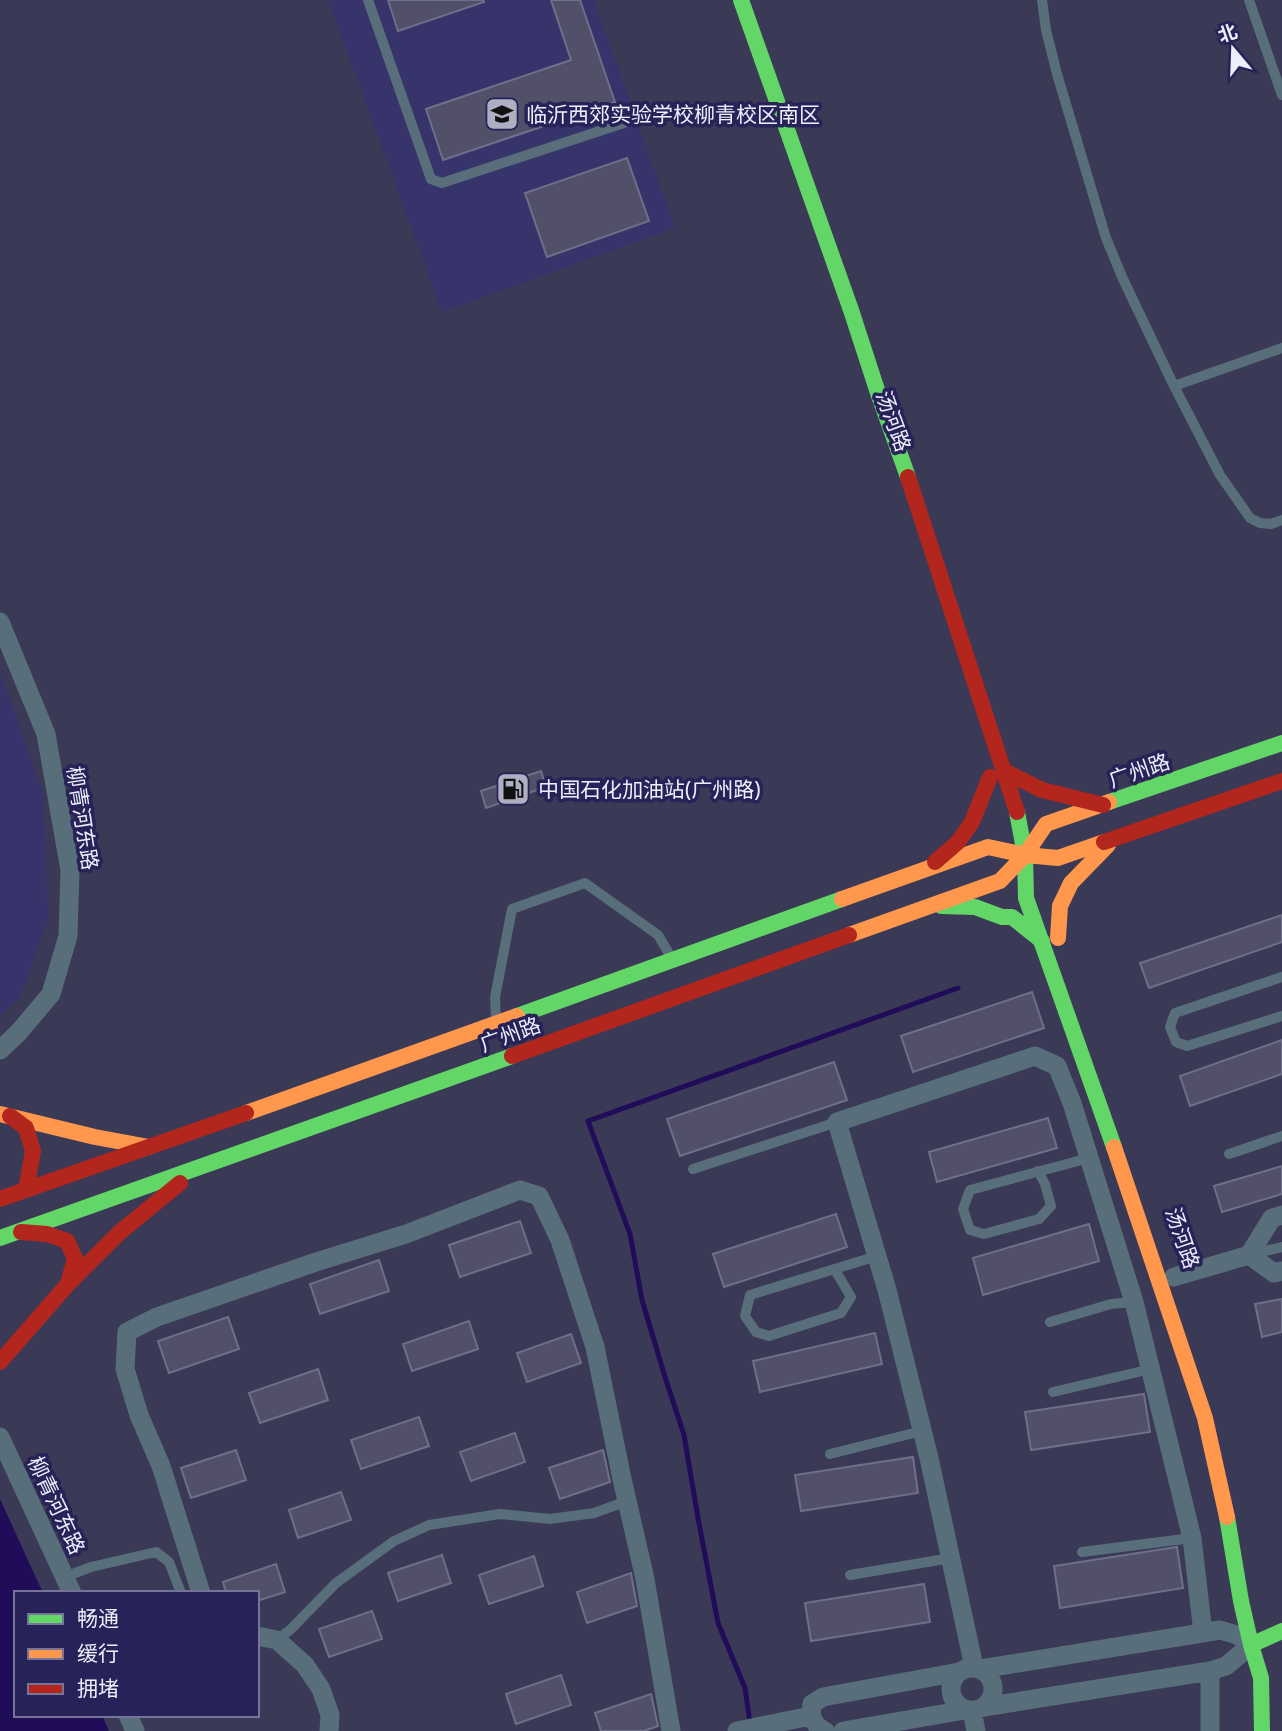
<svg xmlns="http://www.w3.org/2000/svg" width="1282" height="1731" font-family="'Noto Sans','Noto Sans SC',sans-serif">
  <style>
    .built { fill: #37346c }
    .water { fill: #200c59 }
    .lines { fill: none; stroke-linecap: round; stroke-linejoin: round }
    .stream { stroke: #200c59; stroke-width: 5 }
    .building { fill: #515068; stroke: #6f6f89; stroke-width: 2 }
    .lane { stroke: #586f7b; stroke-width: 10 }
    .street { stroke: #586f7b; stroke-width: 19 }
    .fast { stroke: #63d668; stroke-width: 16 }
    .slow { stroke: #ff974d; stroke-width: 16 }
    .jam { stroke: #b3261e; stroke-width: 16 }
    .labels { text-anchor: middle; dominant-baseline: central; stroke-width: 7; stroke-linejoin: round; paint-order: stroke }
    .poi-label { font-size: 21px; fill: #edeefc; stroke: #272257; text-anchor: start }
    .street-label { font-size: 21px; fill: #edeefc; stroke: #272257 }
  </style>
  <rect width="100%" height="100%" fill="#3a3956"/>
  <path class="built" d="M 328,0 L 594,0 L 675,228 L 442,312 Z
    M 0,671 L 44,797 L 48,921 L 20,997 L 0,1016 Z"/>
  <path class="water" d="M 0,1499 L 43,1593 L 16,1593 L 16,1715 L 102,1715 L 109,1731 L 0,1731 Z"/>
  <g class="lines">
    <path class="stream" d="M 750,1723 L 745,1688 L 718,1623 L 698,1518 L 684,1435 L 665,1377 L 642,1300 L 630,1234 L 588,1121 L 958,988"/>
  </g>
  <path class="building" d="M 388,0 L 483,0 L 484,2 L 398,31 Z
    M 551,0 L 580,0 L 615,102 L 443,160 L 426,109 L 571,60 Z
    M 627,158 L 649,221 L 547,257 L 525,193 Z
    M 541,771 L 546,787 L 486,808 L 481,791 Z
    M 1282,915 L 1282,942 L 1149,988 L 1140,963 Z
    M 1032,992 L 1044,1028 L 913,1072 L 901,1036 Z
    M 1282,1040 L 1282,1074 L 1190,1106 L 1180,1076 Z
    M 834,1062 L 847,1100 L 680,1156 L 667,1119 Z
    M 1048,1118 L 1057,1148 L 937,1182 L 929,1152 Z
    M 1282,1166 L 1282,1194 L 1222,1212 L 1214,1186 Z
    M 836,1214 L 847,1247 L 724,1287 L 713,1254 Z
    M 520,1221 L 531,1253 L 460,1277 L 449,1245 Z
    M 1089,1224 L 1099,1261 L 983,1295 L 973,1258 Z
    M 379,1260 L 389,1291 L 320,1314 L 310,1284 Z
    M 1282,1299 L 1282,1332 L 1262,1337 L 1255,1304 Z
    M 228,1317 L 239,1349 L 169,1373 L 158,1341 Z
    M 469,1321 L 478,1349 L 412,1371 L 403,1344 Z
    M 875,1333 L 882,1364 L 760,1392 L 753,1361 Z
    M 571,1334 L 581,1363 L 527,1382 L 517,1353 Z
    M 318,1369 L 328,1400 L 260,1423 L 249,1393 Z
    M 1144,1394 L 1150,1432 L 1031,1450 L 1025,1412 Z
    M 419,1417 L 429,1446 L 361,1469 L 351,1440 Z
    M 515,1433 L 525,1462 L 471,1481 L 460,1452 Z
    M 236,1450 L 246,1480 L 191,1498 L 181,1468 Z
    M 603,1450 L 610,1482 L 560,1499 L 549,1468 Z
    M 913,1457 L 918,1493 L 801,1511 L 795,1475 Z
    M 341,1492 L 351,1520 L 298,1538 L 289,1510 Z
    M 1177,1547 L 1183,1588 L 1060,1608 L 1054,1566 Z
    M 442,1555 L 451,1583 L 398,1601 L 388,1573 Z
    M 534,1556 L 543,1586 L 489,1604 L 479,1575 Z
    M 276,1564 L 285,1592 L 257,1601 L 257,1593 L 226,1593 L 223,1582 Z
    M 631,1573 L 637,1606 L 587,1623 L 577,1592 Z
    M 924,1584 L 930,1622 L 811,1641 L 805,1603 Z
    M 372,1611 L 382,1639 L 329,1657 L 319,1629 Z
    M 561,1675 L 571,1705 L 516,1724 L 506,1694 Z
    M 651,1694 L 658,1726 L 644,1731 L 601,1731 L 595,1713 Z"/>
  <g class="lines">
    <path class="lane" d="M 368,0 L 431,179 L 442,183 L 633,120
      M 1042,0 L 1046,30 L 1057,74 L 1106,238 L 1123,279 L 1174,386 L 1220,475 L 1250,518 L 1260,523 L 1271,524 L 1282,520
      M 1249,0 L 1282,95
      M 1174,386 L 1282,348
      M 1282,977 L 1175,1013 L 1170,1027 L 1176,1042 L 1187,1046 L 1282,1016
      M 496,1019 L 495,997 L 512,909 L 585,883 L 658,935 L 671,957
      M 1229,1154 L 1282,1136
      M 693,1169 L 837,1122
      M 1038,1171 L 1045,1184 L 1051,1206 L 1039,1219 L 984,1234 L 970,1230 L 963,1209 L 970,1190 L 1089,1158
      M 1252,1254 L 1282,1247
      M 835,1270 L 851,1297 L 841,1313 L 769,1336 L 756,1332 L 745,1316 L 750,1295 L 877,1256
      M 1050,1322 L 1111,1304 L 1134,1302
      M 1053,1392 L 1151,1369
      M 830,1454 L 922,1431
      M 1082,1552 L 1192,1538
      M 850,1575 L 951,1558
      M 65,1577 L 91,1567 L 156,1552 L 169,1562 L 181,1593
      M 277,1640 L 290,1630 L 336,1583 L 394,1541 L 429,1525 L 500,1514 L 550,1519 L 594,1513 L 627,1501"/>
    <path class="street" d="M 0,622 L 46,734 L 70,870 L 68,936 L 51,994 L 19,1032 L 0,1050
      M 1282,1215 L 1272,1218 L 1249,1255 L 1274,1273 L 1282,1271
      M 1174,1277 L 1249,1255
      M 0,1437 L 72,1593
      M 201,1593 L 161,1466 L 139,1415 L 125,1369 L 127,1332 L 157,1317 L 316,1262 L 406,1234 L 520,1190 L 539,1196 L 560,1240 L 595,1347 L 622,1479 L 645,1579 L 671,1731
      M 257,1636 L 277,1640 L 305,1665 L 321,1689 L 330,1715 L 329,1731
      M 974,1667 L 929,1458 L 887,1290 L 837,1122 L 1035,1056 L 1057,1066 L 1072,1103 L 1134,1302 L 1192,1538 L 1203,1633
      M951 1689a21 21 0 1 1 42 0a21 21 0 1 1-42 0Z
      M 981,1669 L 1220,1630 L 1237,1635 L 1251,1645 L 1226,1666 L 1210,1671 L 984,1707
      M 1210,1671 L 1210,1731
      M 972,1711 L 976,1731
      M 128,1715 L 135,1731
      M 737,1731 L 811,1716
      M 825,1731 C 813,1725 810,1717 812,1704 L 823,1697 L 959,1672
      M 843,1731 L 965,1710"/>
    <path class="fast" d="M 741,0 L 851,310 L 878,393 L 908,477
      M 1109,802 L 1282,743
      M 1017,812 L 1025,855 L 1026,898 L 1114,1147
      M 941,906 L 975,907 L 1002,917 L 1012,917 L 1042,941
      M 517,1016 L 842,899
      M 0,1238 L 512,1056
      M 1227,1517 L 1241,1601 L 1251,1645 L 1261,1678 L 1262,1731
      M 1251,1645 L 1282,1631"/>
    <path class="slow" d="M 842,899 L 988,847 L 1025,855 L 1058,858 L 1104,842
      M 849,935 L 1000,881 L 1025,855 L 1046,824 L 1109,802
      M 1058,938 L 1060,906 L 1071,883 L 1108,845
      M 246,1113 L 517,1016
      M 0,1114 L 95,1137 L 149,1147
      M 1114,1147 L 1205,1418 L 1227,1517"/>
    <path class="jam" d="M 908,477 L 1017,812
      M 1004,771 L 1042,790 L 1103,805
      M 1104,842 L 1282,781
      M 935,862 L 958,842 L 972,822 L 990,777
      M 512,1056 L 849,935
      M 10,1116 L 26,1128 L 33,1151 L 26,1190
      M 0,1199 L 246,1113
      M 21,1232 L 47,1234 L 67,1241 L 75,1258 L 68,1284
      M 0,1362 L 68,1284 L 120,1232 L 180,1183"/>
  </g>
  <defs>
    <symbol id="school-square" viewBox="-11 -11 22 22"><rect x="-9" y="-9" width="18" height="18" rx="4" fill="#aeafc2" stroke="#272257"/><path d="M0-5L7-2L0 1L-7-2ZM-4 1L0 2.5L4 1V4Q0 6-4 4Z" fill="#111"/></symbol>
    <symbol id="fuel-square" viewBox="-11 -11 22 22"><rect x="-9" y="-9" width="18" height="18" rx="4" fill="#aeafc2" stroke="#272257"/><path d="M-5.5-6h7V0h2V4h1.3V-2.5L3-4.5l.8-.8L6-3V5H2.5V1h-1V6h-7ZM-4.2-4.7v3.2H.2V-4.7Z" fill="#111"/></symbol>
  </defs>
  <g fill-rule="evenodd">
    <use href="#school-square" x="483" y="95" width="38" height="38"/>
    <use href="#fuel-square" x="494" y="770" width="38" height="38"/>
  </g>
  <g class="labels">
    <g class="poi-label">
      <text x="526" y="114">临沂西郊实验学校柳青校区南区</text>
      <text x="538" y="789">中国石化加油站(广州路)</text>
    </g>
    <g class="street-label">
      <text transform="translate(894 421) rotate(70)">汤河路</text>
      <text transform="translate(1139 770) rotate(-19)">广州路</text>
      <text transform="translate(83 818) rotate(81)">柳青河东路</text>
      <text transform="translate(510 1034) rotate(-20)">广州路</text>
      <text transform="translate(1183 1238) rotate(71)">汤河路</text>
      <text transform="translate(57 1505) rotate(65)">柳青河东路</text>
    </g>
  </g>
  <rect x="14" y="1591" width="245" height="126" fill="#272257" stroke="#767499" stroke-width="2"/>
  <rect x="28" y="1614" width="35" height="10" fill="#63d668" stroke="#767499" stroke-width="2"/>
  <text x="77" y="1626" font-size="21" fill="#edeefc">畅通</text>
  <rect x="28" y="1649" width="35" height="10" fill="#ff974d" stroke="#767499" stroke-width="2"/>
  <text x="77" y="1661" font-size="21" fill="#edeefc">缓行</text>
  <rect x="28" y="1684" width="35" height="10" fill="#b3261e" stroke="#767499" stroke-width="2"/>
  <text x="77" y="1696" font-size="21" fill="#edeefc">拥堵</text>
  <g transform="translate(1233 49) rotate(341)" stroke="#272257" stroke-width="5" paint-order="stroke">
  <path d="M0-5L12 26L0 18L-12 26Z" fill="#edeefc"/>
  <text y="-10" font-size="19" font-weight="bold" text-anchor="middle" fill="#edeefc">北</text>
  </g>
</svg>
